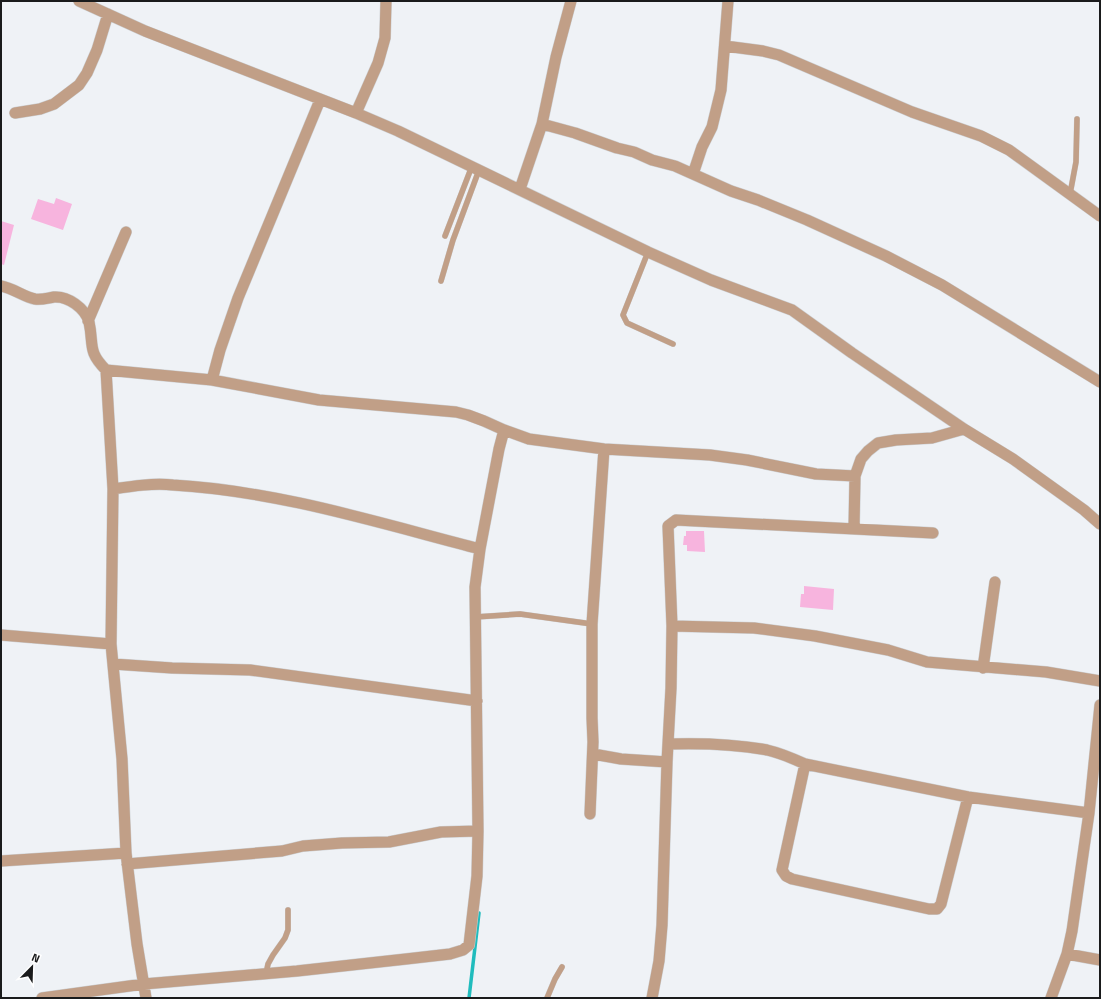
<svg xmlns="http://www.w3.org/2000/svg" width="1101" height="999" font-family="'Titillium Web',sans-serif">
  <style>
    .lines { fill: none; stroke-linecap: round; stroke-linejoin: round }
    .stream { stroke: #20bcbd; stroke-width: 3.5 }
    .building { fill: #f7b4de }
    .lane-casing { stroke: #cdd0d3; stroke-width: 6 }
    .street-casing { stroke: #cdd0d3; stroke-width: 12 }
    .lane { stroke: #c19f87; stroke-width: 5.5 }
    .street { stroke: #c19f87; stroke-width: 11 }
  </style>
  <rect width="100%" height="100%" fill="#eff2f6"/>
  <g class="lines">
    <path class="stream" d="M 469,998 L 479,913"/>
  </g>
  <path class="building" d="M 56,198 L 72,204 L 63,230 L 31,219 L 38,199 L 54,204 Z
    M 1,221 L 14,225 L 4,265 L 1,264 Z
    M 686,531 L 704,531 L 705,552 L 687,551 L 687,545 L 683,545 L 684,536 L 686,536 Z
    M 804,586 L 834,589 L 833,610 L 800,607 L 801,594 L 804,594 Z"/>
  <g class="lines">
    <defs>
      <path id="lane" d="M 1070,194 L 1076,162 L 1077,119
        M 445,236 L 472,166
        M 648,252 L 623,315 L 627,323 L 673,344
        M 441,281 L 453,240 L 479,170
        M 475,617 L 520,614 L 592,624
        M 266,974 L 268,964 L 273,955 L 285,938 L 288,930 L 288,910
        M 547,998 L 555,979 L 562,967"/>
      <path id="street" d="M 79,1 L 145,31 L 356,113 L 398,131 L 648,252 L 711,280 L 792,310 L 852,353 L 964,429 L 1013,459 L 1084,510 L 1100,524
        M 725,46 L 763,51 L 779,55 L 912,112 L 981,136 L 1009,150 L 1100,216
        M 15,113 L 40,109 L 54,104 L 79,85 L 87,73 L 97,50 L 108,14
        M 356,113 L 378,63 L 385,38 L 386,1
        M 542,124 L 575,133 L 617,148 L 634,152 L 652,160 L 675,166 L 731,191 L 758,200 L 807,220 L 886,256 L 942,285 L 1100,382
        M 693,174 L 702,147 L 712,127 L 721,90 L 728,1
        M 520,189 L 542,124 L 556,57 L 571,1
        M 1,286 C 13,288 24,297 35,299 C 42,300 47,298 54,297 C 68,296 85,308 89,322 C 94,345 87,351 106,370 L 212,380 L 319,400 L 456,412 L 468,415 L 484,421 L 504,430 L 529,439 L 604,449 L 710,455 L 747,460 L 816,474 L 855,476
        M 88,321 L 126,232
        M 106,370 L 113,489 L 111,644 L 122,759 L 126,853 L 137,944 L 146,998
        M 212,380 L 220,350 L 238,298 L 320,100
        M 113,489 C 133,486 153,483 173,485 C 278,491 379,523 480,549
        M 854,528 L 855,476 L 861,459 L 868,451 L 878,443 L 896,440 L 932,438 L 964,429
        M 672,626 L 754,628 L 815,636 L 888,650 L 927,662 L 1046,672 L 1100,681
        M 1,635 L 111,644
        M 113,664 L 172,668 L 250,670 L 477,701
        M 983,668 L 995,582
        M 668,744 C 701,743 735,744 767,750 C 780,753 792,758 805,764 L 968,797 L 1089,813
        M 593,754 L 621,759 L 667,762
        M 805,764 L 782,870 L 786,876 L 792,879 L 929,909 L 937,909 L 941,904 L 968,797
        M 590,814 L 593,742 L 592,718 L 592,624 L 604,449
        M 1,861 L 126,853
        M 127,864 L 282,851 L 303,846 L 342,843 L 389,842 L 441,832 L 478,831
        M 1067,954 L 1100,960
        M 42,998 L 144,984 L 297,971 L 406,959 L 450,954 L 463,950 L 469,945 L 477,876 L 478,831 L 475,587 L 480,549 L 499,449 L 504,430
        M 652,998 L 659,961 L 662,925 L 667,762 L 671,688 L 672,626 L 668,526 L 676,520 L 933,533
        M 1051,998 L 1067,954 L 1072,931 L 1089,813 L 1100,705"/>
    </defs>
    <use href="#lane" class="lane-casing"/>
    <use href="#street" class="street-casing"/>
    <use href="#lane" class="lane"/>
    <use href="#street" class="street"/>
  </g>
  <rect width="1101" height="999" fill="none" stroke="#1a1b1c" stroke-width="4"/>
  <g transform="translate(32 967) rotate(23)" stroke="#ffffff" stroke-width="3" paint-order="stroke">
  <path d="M0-3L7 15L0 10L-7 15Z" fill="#1a1b1c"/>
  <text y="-6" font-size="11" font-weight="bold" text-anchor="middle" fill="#1a1b1c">N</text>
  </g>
</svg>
